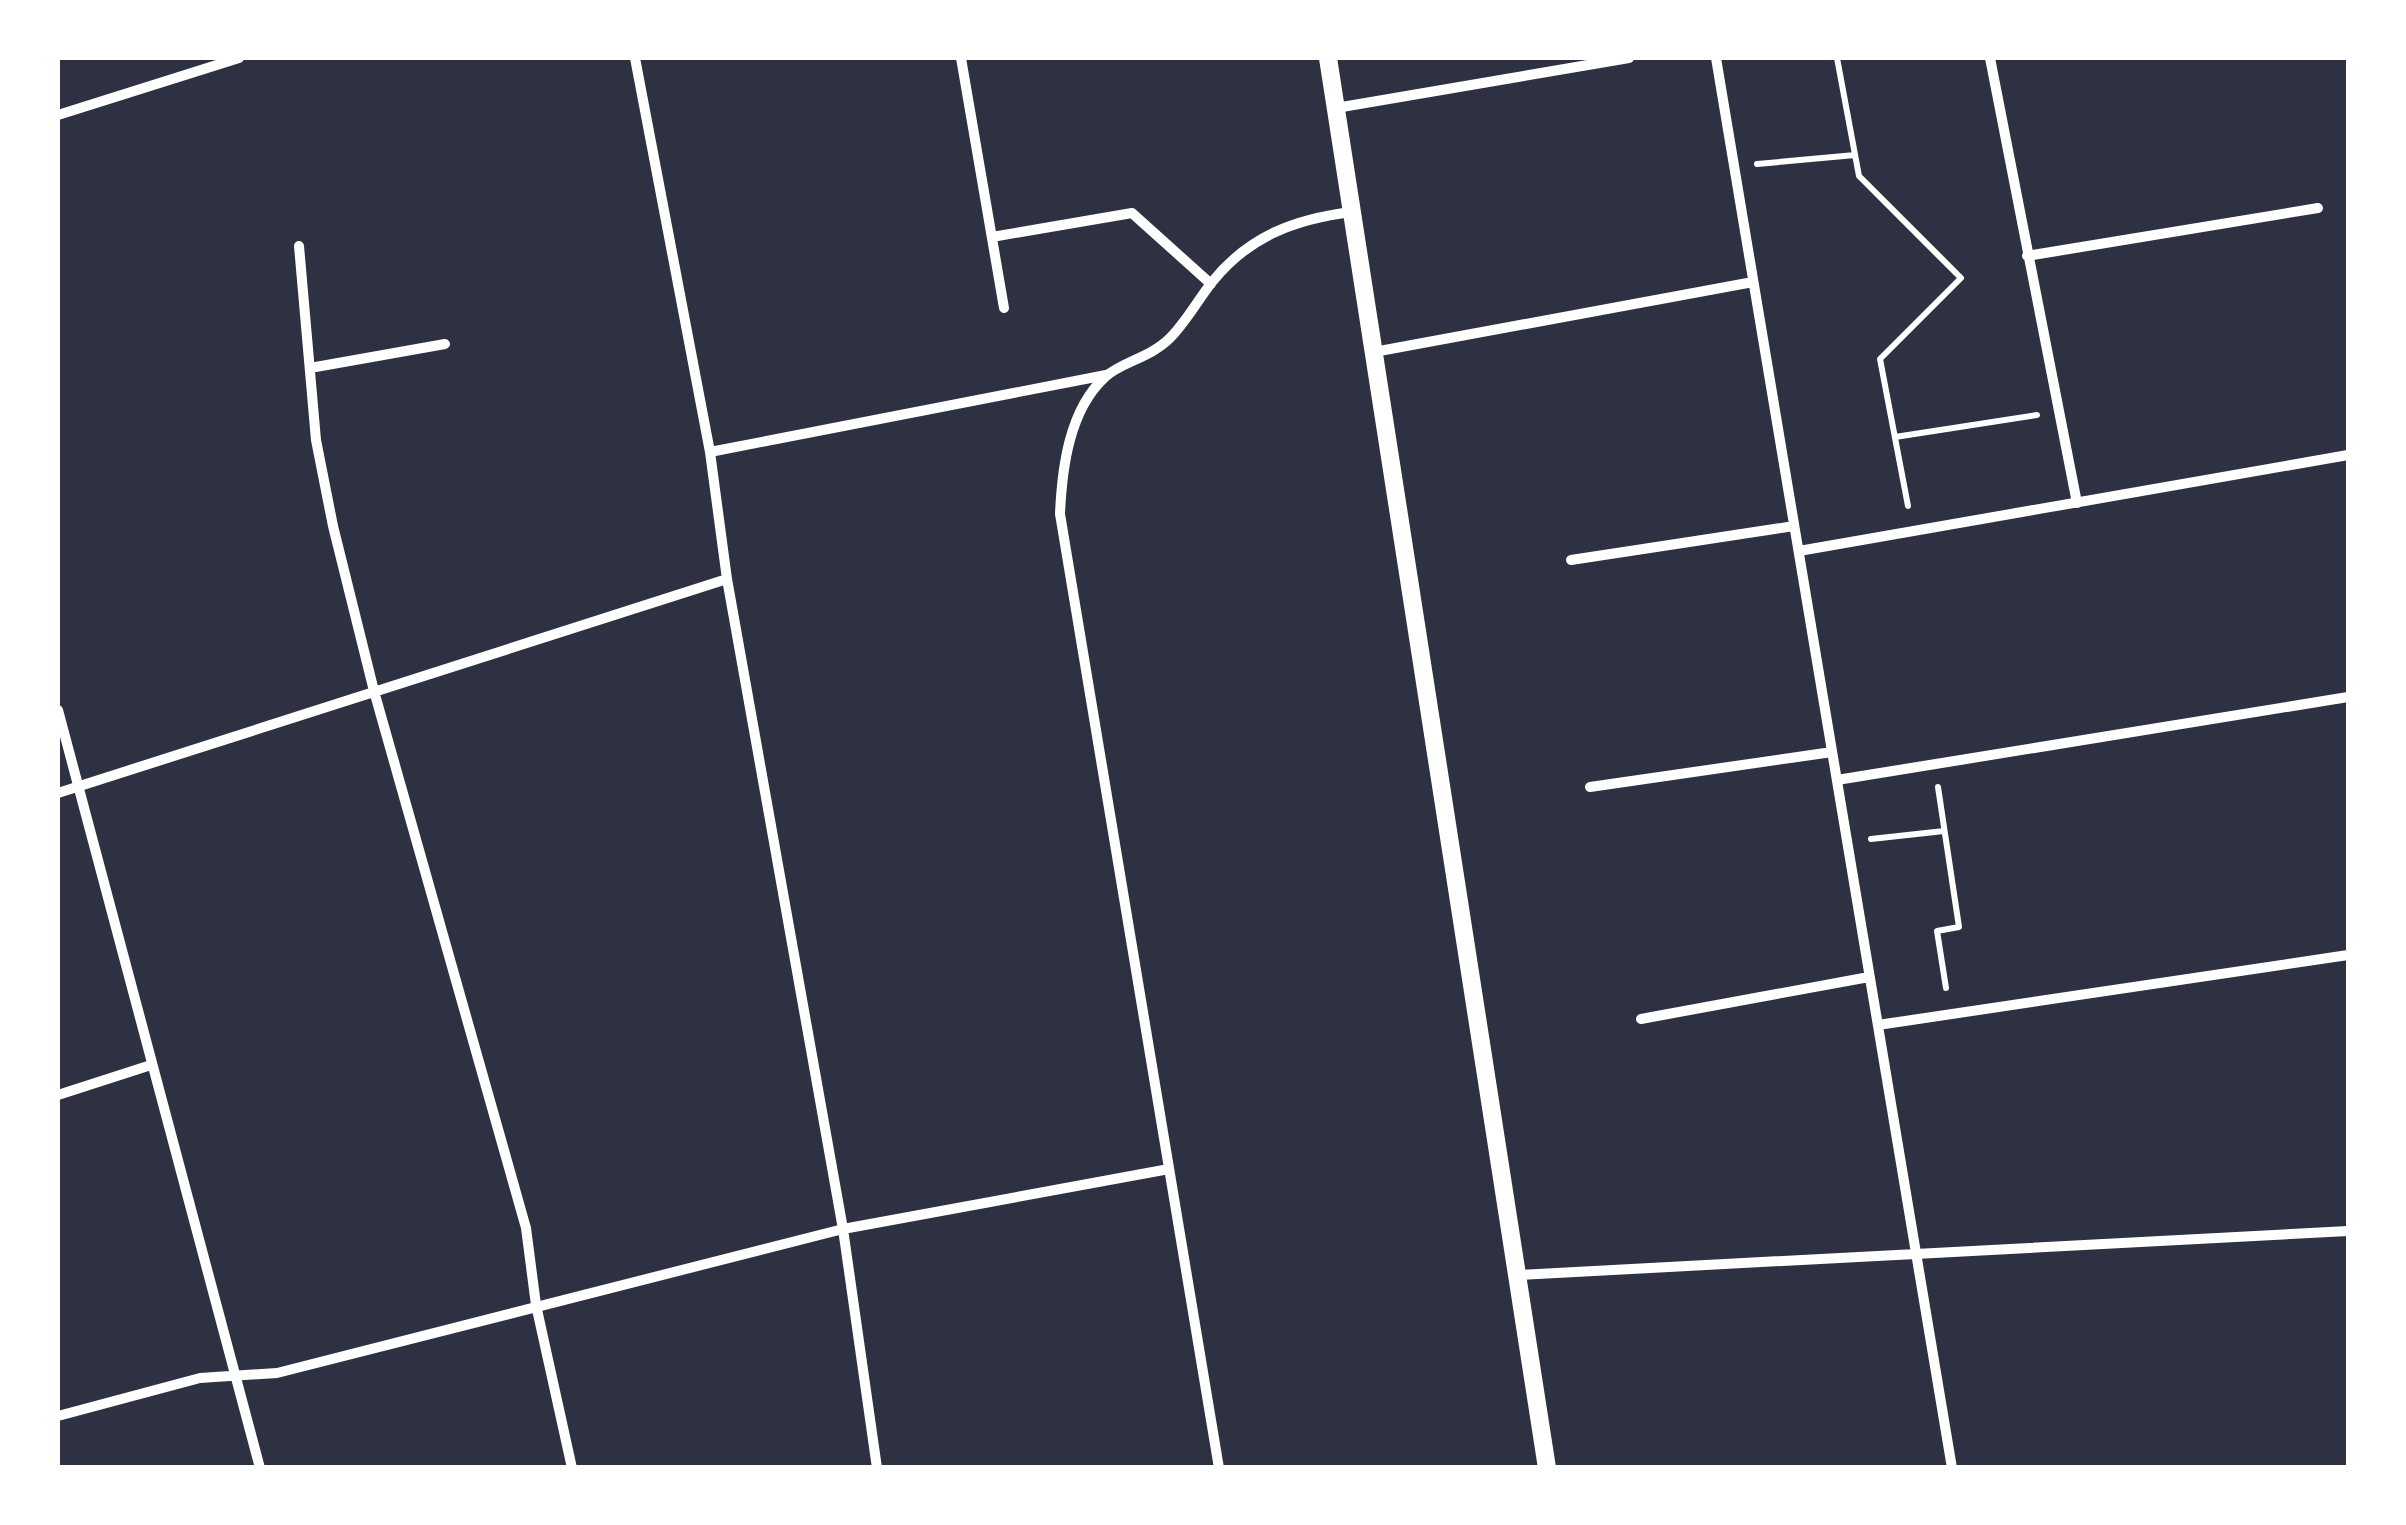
<svg xmlns="http://www.w3.org/2000/svg" width="2406" height="1525" font-family="'Space Grotesk',sans-serif">
  <style>
    .lines { fill: none; stroke-linecap: round; stroke-linejoin: round }
    .path { stroke: #fff; stroke-width: 6 }
    .minor { stroke: #fff; stroke-width: 10 }
    .tertiary { stroke: #fff; stroke-width: 18 }
  </style>
  <rect width="100%" height="100%" fill="#2d3142"/>
  <g class="lines">
    <path class="path" d="M 1837,58 L 1859,176 L 1961,278 L 1880,359 L 1908,506
      M 1757,164 L 1855,155
      M 1895,437 L 2037,415
      M 1938,787 L 1959,927 L 1937,931 L 1946,988
      M 1871,839 L 1944,831"/>
    <path class="minor" d="M 635,58 L 710,452 L 727,579 L 843,1229 L 877,1468
      M 961,58 L 1004,308
      M 1716,58 L 1952,1468
      M 1990,58 L 2077,503
      M 1336,108 L 1629,58
      M 58,115 L 239,58
      M 992,237 L 1132,213 L 1211,284
      M 299,246 L 316,440 L 333,526 L 374,691 L 526,1228 L 536,1305 L 572,1468
      M 2027,256 L 2318,208
      M 1374,352 L 1753,282
      M 310,368 L 445,344
      M 710,452 L 1106,375
      M 1799,551 L 2348,455
      M 1571,560 L 1794,526
      M 58,710 L 260,1468
      M 1837,780 L 2348,697
      M 1590,787 L 1832,752
      M 58,793 L 727,579
      M 1641,1019 L 1869,977
      M 1878,1025 L 2348,955
      M 58,1095 L 151,1065
      M 1518,1275 L 2348,1231
      M 58,1416 L 200,1378 L 277,1373 L 843,1229 L 1169,1169
      M 1219,1468 L 1060,514 C 1062,468 1069,410 1105,377 C 1121,362 1150,358 1170,338 C 1186,322 1198,300 1212,282 C 1249,236 1295,219 1352,212"/>
    <path class="tertiary" d="M 1328,58 L 1547,1468"/>
  </g>
  <rect width="2406" height="1525" fill="none" stroke="#ffffff" stroke-width="120"/>
</svg>
